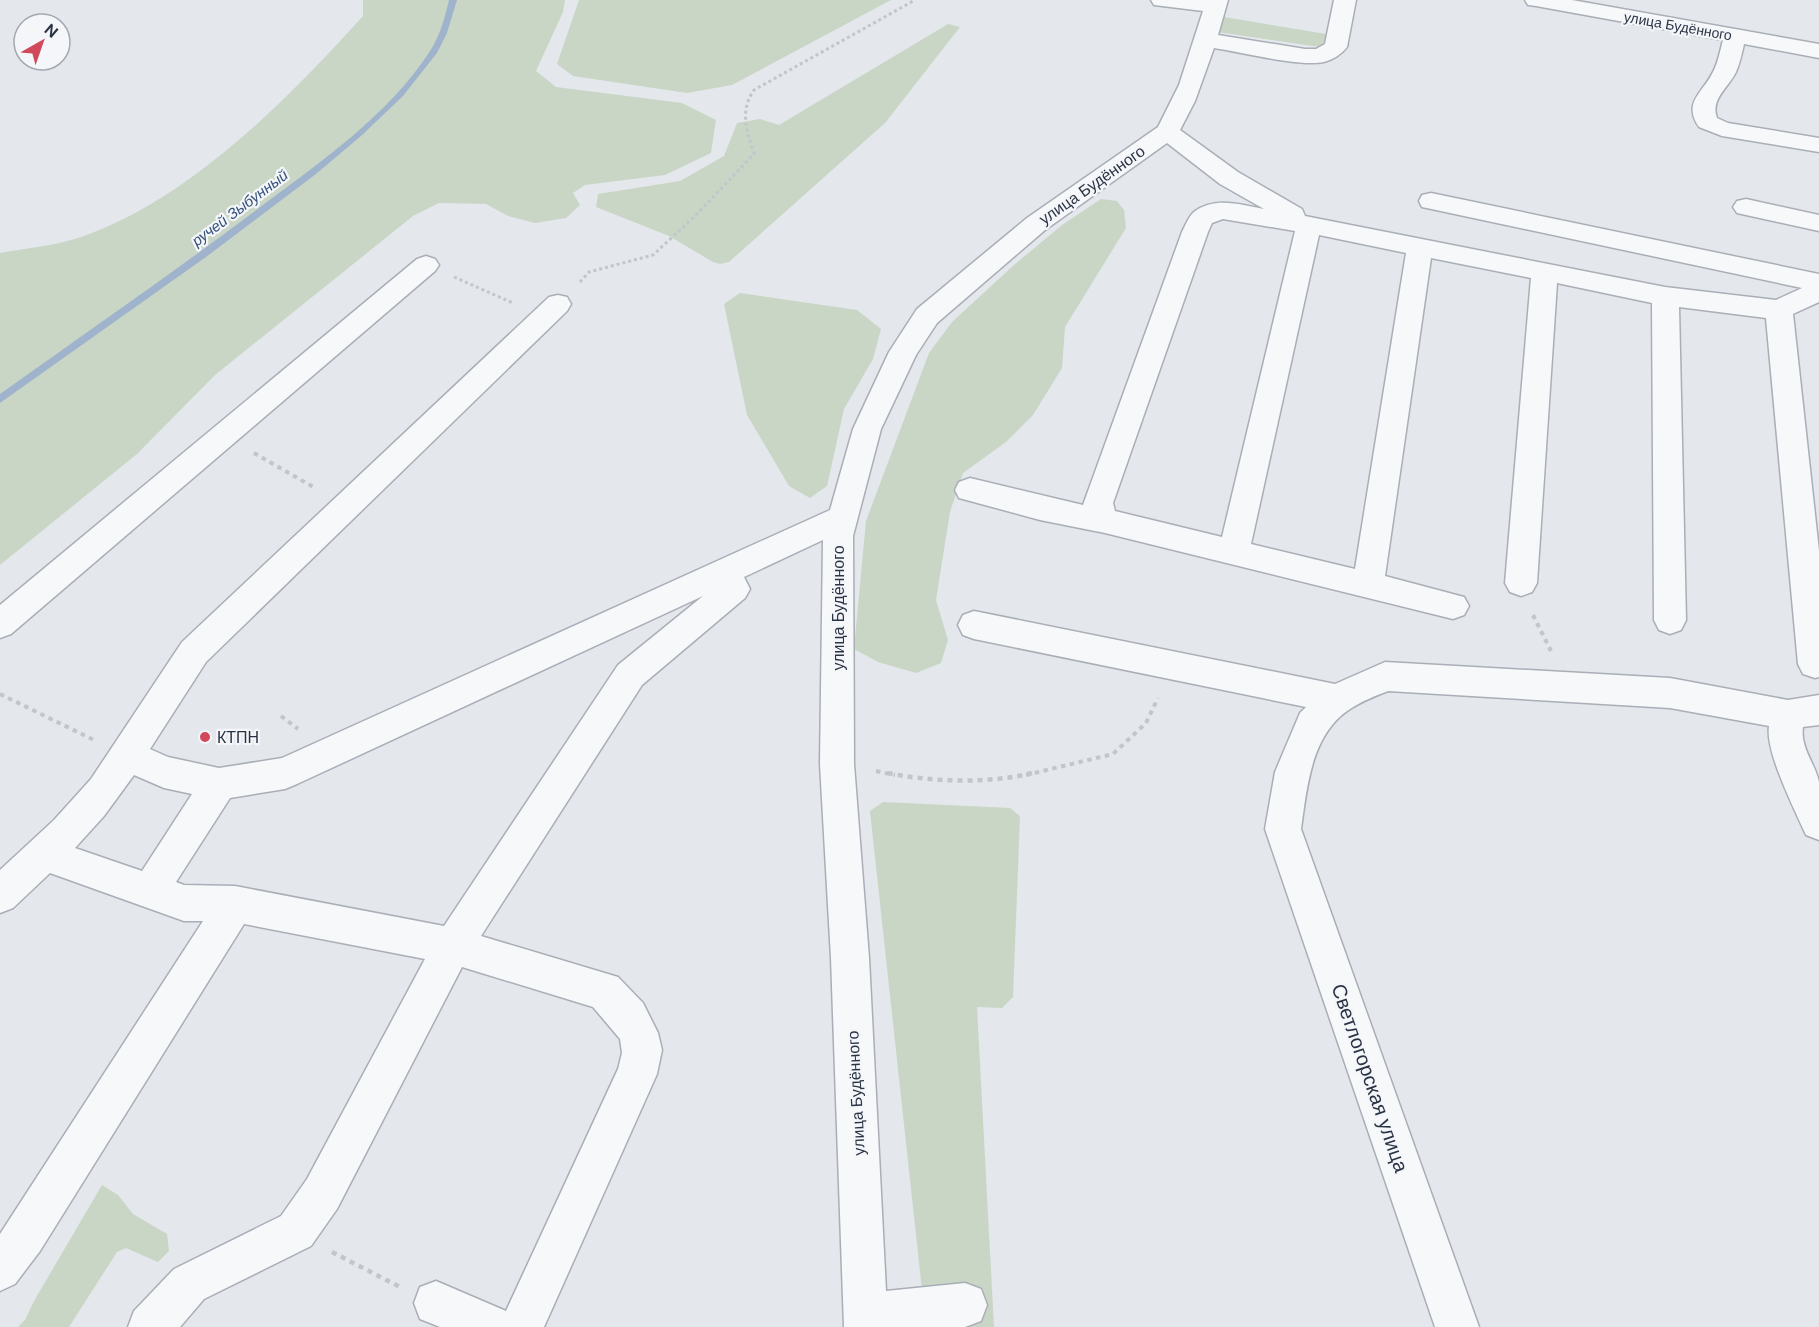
<svg xmlns="http://www.w3.org/2000/svg" width="1819" height="1327" font-family="'DM Sans',sans-serif">
  <style>
    .green { fill: #c9d6c5 }
    .lines { fill: none; stroke-linecap: round; stroke-linejoin: round }
    .stream { fill: #9fb4cc; fill-rule: evenodd }
    .minor-casing { stroke: #a9aeb7; stroke-width: 3 }
    .path-far2 { stroke: #c2c5cb; stroke-width: 3; stroke-dasharray: 3 3; stroke-linecap: butt }
    .path-far1 { stroke: #c2c5cb; stroke-width: 4; stroke-dasharray: 4.5 4.5; stroke-linecap: butt }
    .path { stroke: #c2c5cb; stroke-width: 4.5; stroke-dasharray: 5 5; stroke-linecap: butt }
    .minor { fill: #f7f8fa; fill-rule: evenodd }
    .poi-dot { fill: #d1495b; stroke: #f4f6f9; stroke-width: 2 }
    .labels { text-anchor: middle; dominant-baseline: central; stroke-width: 4.5; stroke-linejoin: round; paint-order: stroke }
    .far-street-label { font-size: 14px; fill: #2b3445; stroke: #f4f6f9 }
    .far-water-label { font-size: 15px; font-style: italic; fill: #34527a; stroke: #f4f6f9 }
    .street-label { font-size: 16px; fill: #2b3445; stroke: #f4f6f9 }
    .poi-label { font-size: 16px; fill: #2b3445; stroke: #f4f6f9; text-anchor: start }
    .near-street-label { font-size: 20px; fill: #2b3445; stroke: #f4f6f9 }
  </style>
  <rect width="100%" height="100%" fill="#e4e7ec"/>
  <path class="green" d="M 363,0 L 565,0 L 563,12 L 536,71 L 556,87 L 682,103 L 716,120 L 711,153 L 665,175 L 585,185 L 573,193 L 580,205 L 566,218 L 535,223 L 508,216 L 486,204 L 439,203 L 413,216 L 215,375 L 137,454 L 0,565 L 0,253 C 26,248 56,246 81,237 C 189,200 288,99 363,16 Z
    M 579,0 L 891,0 L 732,85 L 687,93 L 573,76 L 557,64 Z
    M 1224,17 L 1326,34 L 1324,42 L 1320,47 L 1217,32 L 1219,18 Z
    M 948,24 L 960,27 L 885,123 L 729,262 L 720,264 L 713,262 L 669,236 L 596,207 L 598,194 L 680,181 L 724,156 L 737,123 L 760,119 L 779,125 Z
    M 1101,199 L 1117,201 L 1124,210 L 1126,228 L 1065,327 L 1062,368 L 1033,415 L 1006,442 L 963,473 L 950,512 L 936,600 L 948,640 L 941,663 L 916,673 L 878,662 L 854,649 L 866,521 L 929,353 L 952,322 L 1014,265 L 1062,225 Z
    M 740,293 L 857,310 L 881,329 L 873,359 L 844,409 L 827,486 L 810,498 L 789,486 L 747,415 L 724,304 Z
    M 883,802 L 1010,808 L 1020,816 L 1013,997 L 1002,1008 L 977,1007 L 994,1327 L 926,1327 L 870,811 Z
    M 102,1185 L 118,1195 L 133,1214 L 167,1234 L 169,1251 L 158,1262 L 126,1248 L 117,1252 L 69,1327 L 18,1327 L 25,1320 L 34,1301 Z"/>
  <g class="lines">
    <path class="stream" d="M 449,0 L 457,0 L 447,33 L 437,53 L 403,96 L 361,136 L 316,174 L 206,257 L 0,403 L 0,394 C 87,332 174,272 259,208 C 320,162 388,116 430,51 C 440,36 445,17 449,0 Z"/>
    <defs>
      <path id="minor" d="M 1151,0 L 1228,0 L 1218,35 L 1305,49 L 1316,49 L 1325,44 L 1334,0 L 1356,0 L 1347,47 C 1342,54 1332,60 1324,62 C 1299,67 1241,52 1214,48 L 1195,101 L 1180,130 L 1238,172 L 1302,209 L 1305,216 L 1665,287 L 1776,300 L 1802,288 L 1422,207 L 1419,201 L 1422,195 L 1431,193 L 1819,274 L 1819,302 L 1793,314 L 1819,551 L 1819,677 L 1815,678 L 1803,674 L 1798,664 L 1766,318 L 1679,307 L 1686,620 L 1681,630 L 1670,634 L 1659,630 L 1654,620 L 1652,303 L 1557,283 L 1537,583 L 1532,592 L 1521,596 L 1510,592 L 1505,583 L 1531,278 L 1431,258 L 1385,576 L 1464,597 L 1469,606 L 1464,615 L 1453,619 L 1105,533 L 1040,520 L 959,498 L 955,490 L 959,482 L 970,478 L 1083,505 L 1182,232 C 1185,226 1189,216 1194,212 C 1215,196 1241,205 1264,209 L 1220,184 L 1167,143 L 1045,230 L 937,323 L 916,355 L 881,429 L 853,536 L 854,764 L 869,958 L 886,1291 L 965,1283 L 981,1289 L 987,1305 L 981,1321 L 965,1327 L 844,1327 L 831,958 L 820,764 L 823,540 L 744,577 L 750,589 L 745,598 L 642,685 L 481,936 L 618,977 L 643,1003 L 658,1033 L 662,1050 L 657,1074 L 544,1327 L 440,1327 L 420,1319 L 414,1303 L 420,1287 L 436,1281 L 506,1311 L 618,1069 L 622,1053 L 620,1039 L 593,1007 L 462,967 L 337,1209 L 311,1246 L 204,1299 L 180,1327 L 128,1327 L 134,1311 L 174,1269 L 281,1216 L 307,1179 L 425,959 L 244,924 L 40,1251 L 15,1284 L 0,1291 L 0,1234 L 203,921 L 184,921 L 50,873 L 13,908 L 0,913 L 0,870 L 54,820 L 91,779 L 182,642 L 549,297 L 558,295 L 567,297 L 571,304 L 567,311 L 206,662 L 150,749 L 168,757 L 219,768 L 282,758 L 830,510 L 853,429 L 889,352 L 917,309 L 1027,218 L 1158,127 L 1179,85 L 1203,11 L 1154,5 ZM 1223,219 L 1295,231 L 1222,537 L 1115,511 L 1113,503 L 1208,232 L 1212,223 ZM 1319,235 L 1406,253 L 1355,569 L 1251,544 ZM 703,596 L 618,665 L 444,926 L 235,886 L 184,885 L 176,882 L 230,798 L 285,789 L 297,784 ZM 134,775 L 164,788 L 192,794 L 142,871 L 75,848 L 104,816 Z
        M 1525,0 L 1572,0 L 1819,44 L 1819,58 L 1744,44 C 1742,53 1740,63 1736,72 C 1729,87 1710,99 1717,118 L 1728,123 L 1819,138 L 1819,152 L 1722,136 L 1699,127 C 1682,102 1703,93 1713,72 C 1718,63 1720,51 1723,40 L 1536,6 L 1528,5 Z
        M 1746,199 L 1819,215 L 1819,231 L 1737,213 L 1733,207 L 1737,201 Z
        M 426,256 L 435,259 L 439,265 L 435,271 L 11,634 L 0,638 L 0,605 L 417,259 Z
        M 974,611 L 1335,684 L 1385,662 L 1670,678 L 1788,700 L 1819,695 L 1819,725 L 1803,727 C 1800,748 1815,763 1819,782 C 1819,799 1819,822 1819,840 L 1806,835 C 1795,810 1765,752 1769,726 L 1670,708 L 1388,691 C 1375,696 1362,701 1350,709 C 1311,734 1307,787 1301,829 L 1479,1327 L 1435,1327 L 1265,829 L 1275,772 L 1300,713 L 1306,707 L 974,639 L 963,635 L 958,625 L 963,615 Z"/>
    </defs>
    <use href="#minor" class="minor-casing"/>
    <path class="path-far2" d="M 454,277 L 513,303
      M 580,282 L 589,272 L 653,255 L 694,217 L 754,154 C 747,130 739,112 754,90 L 915,0"/>
    <path class="path-far1" d="M 254,453 L 315,488
      M 1533,615 L 1551,651
      M 0,694 L 94,740
      M 281,716 L 298,729
      M 876,771 L 895,775
      M 1026,775 L 1113,754 L 1146,723 L 1158,698"/>
    <path class="path" d="M 888,773 C 931,782 989,784 1032,773
      M 332,1252 L 400,1287"/>
    <use href="#minor" class="minor"/>
  </g>
  <circle class="poi-dot" cx="205" cy="737" r="6"/>
  <g class="labels">
    <g class="far-street-label">
      <text transform="translate(1678 26) rotate(10)">улица Будённого</text>
    </g>
    <g class="far-water-label">
      <text transform="translate(240 208) rotate(-37)">ручей Зыбунный</text>
    </g>
    <g class="street-label">
      <text transform="translate(1092 185) rotate(-35)">улица Будённого</text>
      <text transform="translate(838 608) rotate(-90)">улица Будённого</text>
      <text transform="translate(856 1093) rotate(-93)">улица Будённого</text>
    </g>
    <g class="poi-label">
      <text x="217" y="737">КТПН</text>
    </g>
    <g class="near-street-label">
      <text transform="translate(1370 1078) rotate(71)">Светлогорская улица</text>
    </g>
  </g>
  <g transform="translate(42 42) rotate(40)"><circle r="28" fill="#f4f6f9" stroke="#a4a8b1" stroke-width="1.5"/>
  <path d="M0-4.5L10 22L0 15L-10 22Z" fill="#d1495b"/>
  <text y="-9" font-size="16" font-weight="bold" text-anchor="middle" fill="#2b3445">N</text>
  </g>
</svg>
